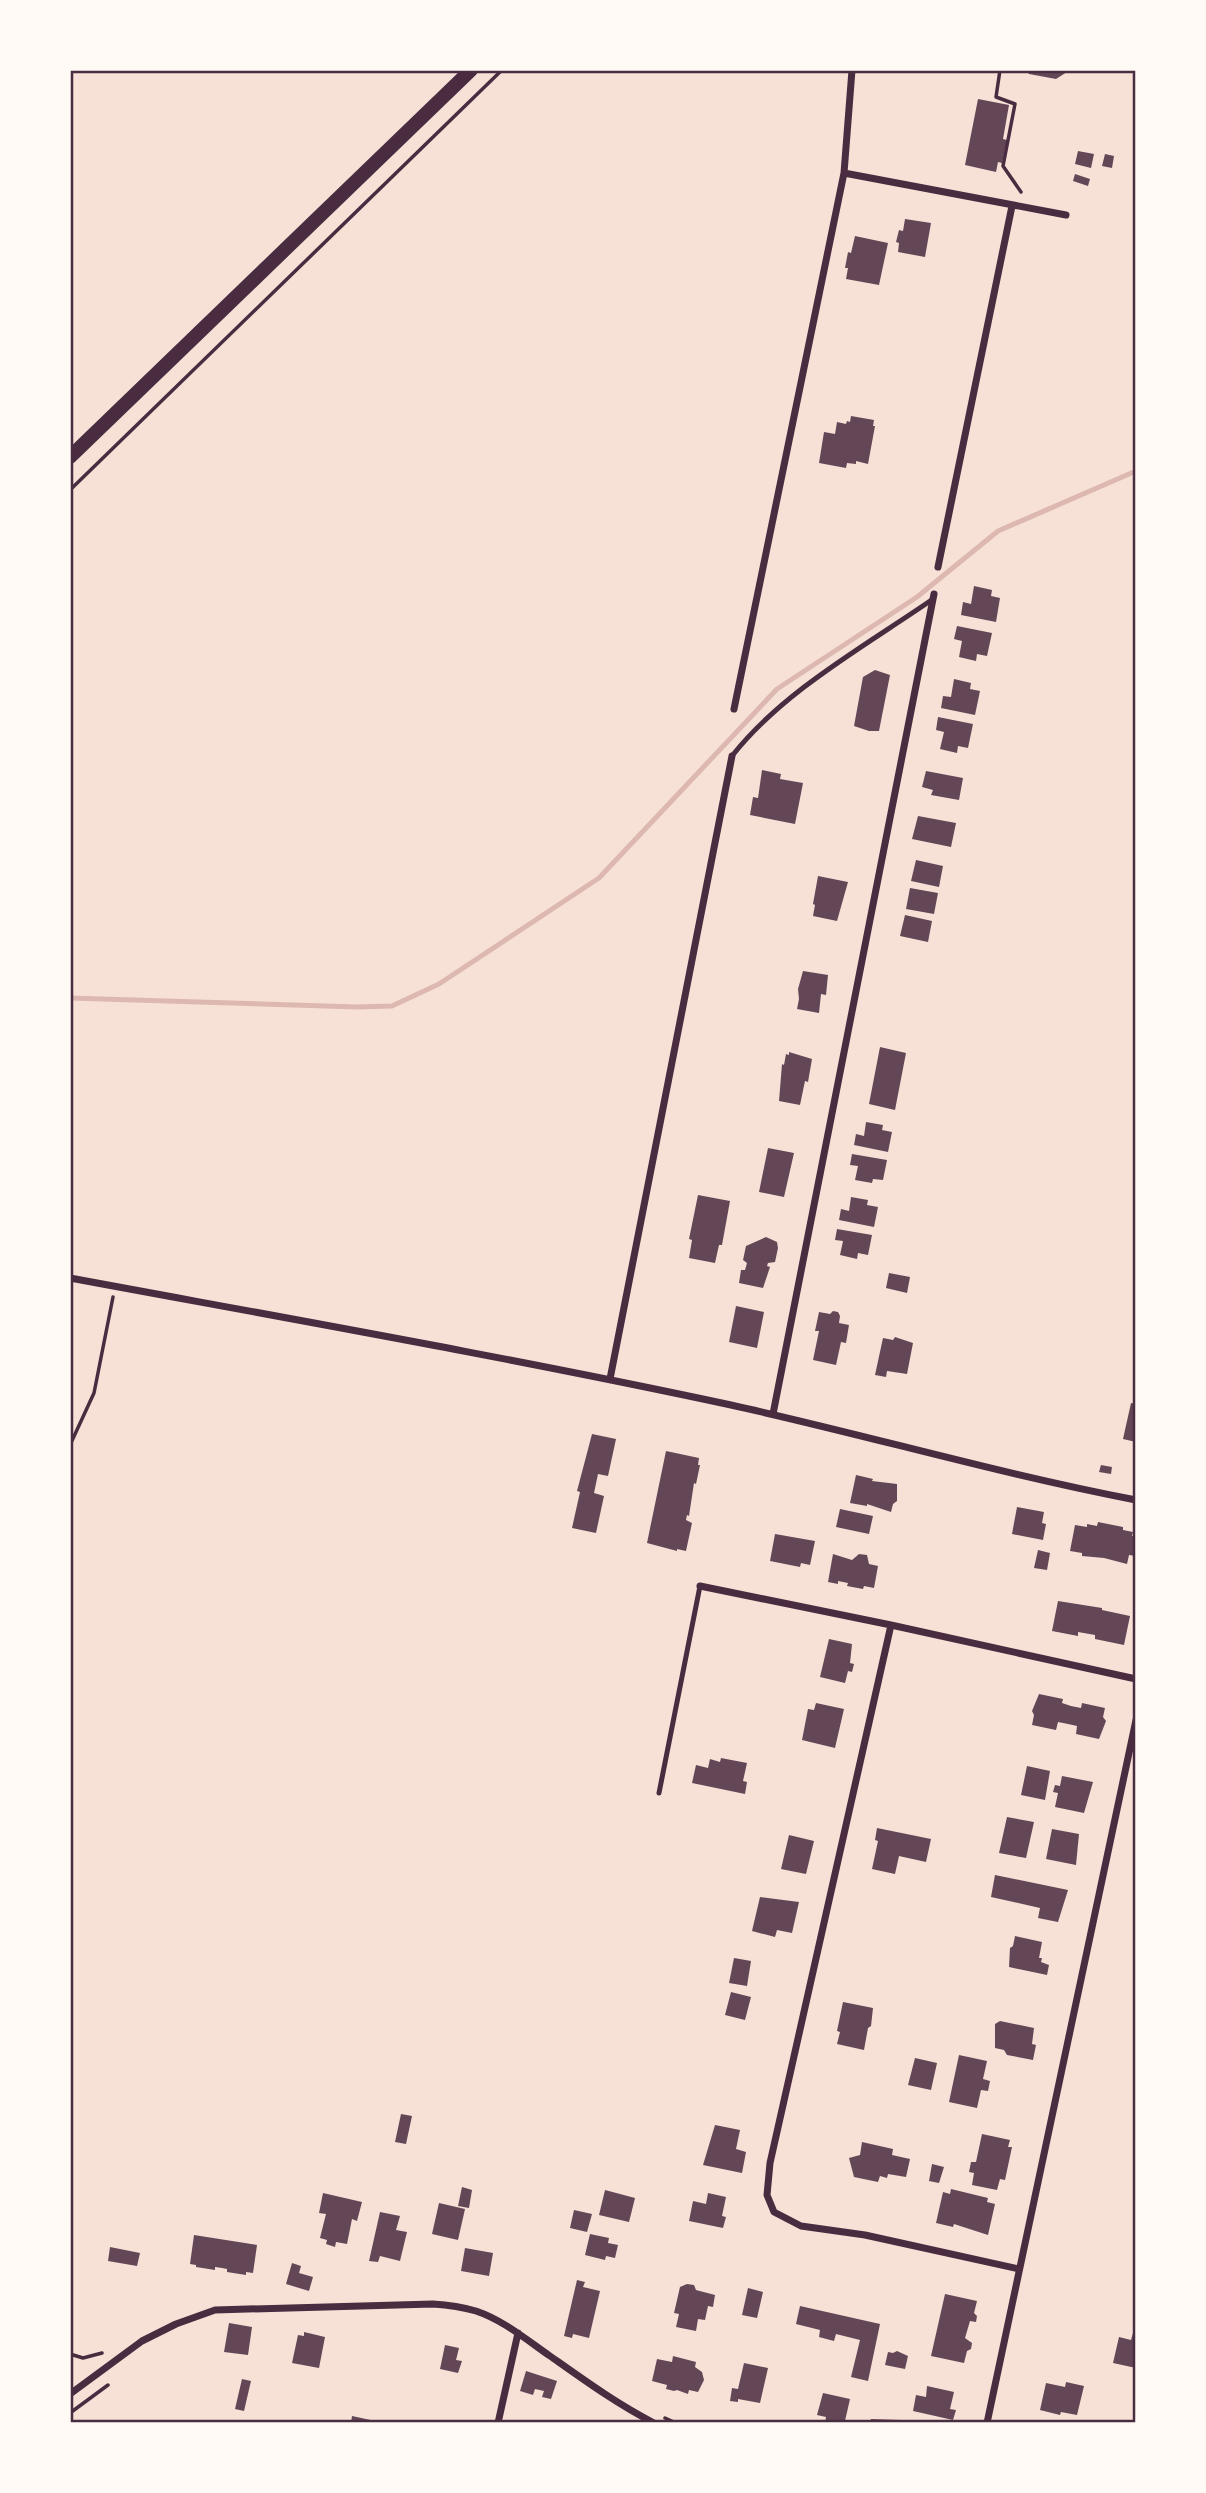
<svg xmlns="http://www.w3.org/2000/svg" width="1206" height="2493" font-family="'Fira Sans Condensed',sans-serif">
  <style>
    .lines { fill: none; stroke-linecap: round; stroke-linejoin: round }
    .stream { stroke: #dcb8b0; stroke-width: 5 }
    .building { fill: #644757 }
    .path { stroke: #4a2c40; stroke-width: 3.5 }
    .service { stroke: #4a2c40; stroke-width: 5 }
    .minor { stroke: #4a2c40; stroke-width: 7 }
    .secondary { stroke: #4a2c40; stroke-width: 14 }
    .neatline { fill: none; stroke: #4a2c40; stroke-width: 2.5 }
  </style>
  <rect width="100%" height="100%" fill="#f7e1d7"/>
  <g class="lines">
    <path class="stream" d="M 70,998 L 357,1007 L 392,1006 L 439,984 L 599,878 L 777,689 L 917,597 L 998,531 L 1136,471"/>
  </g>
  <path class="building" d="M 1026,70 L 1070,70 L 1056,79 L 1029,74 Z
    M 978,99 L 1009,105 L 1003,139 L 1007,140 L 1002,163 L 998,162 L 996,172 L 965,165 Z
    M 1078,151 L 1094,154 L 1091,168 L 1075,164 Z
    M 1105,154 L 1114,156 L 1112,168 L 1102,166 Z
    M 1075,174 L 1090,179 L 1088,186 L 1073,181 Z
    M 905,219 L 931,223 L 925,257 L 898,252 L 899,243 L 896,242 L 899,230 L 903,231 Z
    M 855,236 L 888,243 L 879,285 L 846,279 L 848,268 L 845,268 L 848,252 L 851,253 Z
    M 851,416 L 874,420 L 873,426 L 875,426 L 868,464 L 856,461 L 856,464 L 847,463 L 846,468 L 819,463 L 824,432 L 835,434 L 837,422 L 846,424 L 847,421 L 850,422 Z
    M 974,586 L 992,590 L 991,596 L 1000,598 L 996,622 L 961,615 L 963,602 L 971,604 Z
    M 957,626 L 992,633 L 987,656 L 977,654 L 976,661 L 959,657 L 962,641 L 954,639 Z
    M 875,670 L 890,675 L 879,731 L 869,731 L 854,726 L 863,677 Z
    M 954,679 L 971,683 L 970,689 L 980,691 L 975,715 L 941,708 L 943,696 L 951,697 Z
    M 938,717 L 973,724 L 968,748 L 958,746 L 957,753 L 940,749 L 944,732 L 936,730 Z
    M 762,770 L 781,774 L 780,779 L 803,783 L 795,824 L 750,815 L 753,797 L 758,798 Z
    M 926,771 L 963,778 L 959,800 L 931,795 L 933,790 L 922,787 Z
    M 918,816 L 956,823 L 951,847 L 912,839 Z
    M 916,860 L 943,866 L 939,887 L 911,881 Z
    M 818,876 L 848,882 L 837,921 L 813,916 L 815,905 L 813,904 Z
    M 910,888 L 938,893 L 934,914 L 906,909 Z
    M 905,915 L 932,921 L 928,942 L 900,936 Z
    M 803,971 L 828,975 L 826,995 L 821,994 L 819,1013 L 797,1009 L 799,999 L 798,989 Z
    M 880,1047 L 906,1053 L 895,1110 L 869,1104 Z
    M 789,1052 L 812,1059 L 808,1082 L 805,1081 L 800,1105 L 779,1101 L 782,1064 L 784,1065 L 786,1054 L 789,1055 Z
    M 866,1122 L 883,1125 L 882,1130 L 892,1132 L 888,1152 L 854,1145 L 856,1134 L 864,1136 Z
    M 768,1148 L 794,1153 L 784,1197 L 759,1192 Z
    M 852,1154 L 887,1160 L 883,1180 L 873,1179 L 872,1183 L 855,1180 L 858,1166 L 850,1165 Z
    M 698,1195 L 730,1201 L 722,1245 L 719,1245 L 715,1263 L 689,1258 L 692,1240 L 689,1239 Z
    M 851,1197 L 868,1200 L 867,1205 L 878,1207 L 874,1227 L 839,1220 L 841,1209 L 849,1211 Z
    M 837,1229 L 872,1235 L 868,1255 L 858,1253 L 857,1259 L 840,1255 L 843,1241 L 835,1240 Z
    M 766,1237 L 777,1242 L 778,1248 L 775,1262 L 768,1263 L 767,1266 L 770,1267 L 763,1288 L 739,1283 L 741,1270 L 745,1270 L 747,1263 L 743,1260 L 746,1246 Z
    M 889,1273 L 910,1277 L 907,1293 L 886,1288 Z
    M 736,1306 L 764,1312 L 757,1348 L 729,1342 Z
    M 833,1311 L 838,1312 L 840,1316 L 839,1323 L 849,1325 L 846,1343 L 841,1342 L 836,1365 L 813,1360 L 819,1331 L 815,1331 L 819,1312 L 830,1314 Z
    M 895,1337 L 913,1343 L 907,1374 L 887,1371 L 886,1377 L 875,1375 L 883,1338 L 893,1340 Z
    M 1131,1403 L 1136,1404 L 1136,1442 L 1123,1439 Z
    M 592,1434 L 616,1439 L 608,1476 L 598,1474 L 594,1493 L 604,1496 L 596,1533 L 572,1528 L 580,1492 L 577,1491 Z
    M 666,1451 L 699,1458 L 698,1465 L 700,1465 L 696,1484 L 694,1483 L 689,1516 L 687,1515 L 686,1520 L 692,1523 L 686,1551 L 677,1549 L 677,1551 L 647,1543 Z
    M 1101,1465 L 1112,1467 L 1111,1474 L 1099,1472 Z
    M 856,1475 L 873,1479 L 872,1481 L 897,1484 L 897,1501 L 893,1504 L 891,1512 L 867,1504 L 867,1506 L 850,1503 Z
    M 1017,1507 L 1044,1512 L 1042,1523 L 1046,1524 L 1043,1540 L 1012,1534 Z
    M 840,1509 L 873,1516 L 869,1534 L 836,1527 Z
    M 1098,1522 L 1123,1527 L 1123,1530 L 1133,1532 L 1132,1536 L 1136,1536 L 1136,1556 L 1129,1555 L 1127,1564 L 1104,1558 L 1082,1556 L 1082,1553 L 1070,1551 L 1075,1525 L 1087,1527 L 1087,1524 L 1097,1526 Z
    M 775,1534 L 815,1541 L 810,1565 L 801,1563 L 800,1567 L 770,1561 Z
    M 1038,1550 L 1050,1553 L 1047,1570 L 1034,1568 Z
    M 833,1554 L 852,1560 L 859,1554 L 867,1555 L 869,1564 L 878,1566 L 874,1588 L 864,1586 L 863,1589 L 847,1586 L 848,1583 L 838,1581 L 838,1584 L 828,1582 Z
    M 1058,1601 L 1102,1608 L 1102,1610 L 1130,1616 L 1124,1645 L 1095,1639 L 1095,1635 L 1078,1632 L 1078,1636 L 1052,1631 Z
    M 829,1639 L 852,1644 L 850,1663 L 854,1664 L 852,1672 L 848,1671 L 845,1683 L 820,1677 Z
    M 1039,1694 L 1063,1699 L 1062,1703 L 1071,1706 L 1081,1708 L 1082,1703 L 1105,1708 L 1103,1717 L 1106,1721 L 1099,1739 L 1076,1734 L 1077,1726 L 1068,1724 L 1058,1722 L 1056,1730 L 1032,1725 L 1034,1715 L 1032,1711 Z
    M 816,1703 L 844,1709 L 835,1748 L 802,1740 L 808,1709 L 814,1710 Z
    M 721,1758 L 747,1763 L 743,1781 L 747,1782 L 745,1794 L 692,1783 L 696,1765 L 708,1768 L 710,1759 L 720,1762 Z
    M 1027,1766 L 1050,1771 L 1045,1800 L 1021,1795 Z
    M 1062,1776 L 1093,1782 L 1084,1813 L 1055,1807 L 1058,1793 L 1053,1792 L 1055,1785 L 1060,1786 Z
    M 1007,1817 L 1034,1822 L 1026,1858 L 999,1853 Z
    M 877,1828 L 931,1839 L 926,1862 L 899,1856 L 895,1874 L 872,1869 L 878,1841 L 875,1840 Z
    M 1052,1829 L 1079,1834 L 1076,1865 L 1046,1859 Z
    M 789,1835 L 814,1841 L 806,1874 L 781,1869 Z
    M 995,1875 L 1068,1890 L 1058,1922 L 1038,1918 L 1040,1908 L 991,1897 Z
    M 760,1897 L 799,1902 L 792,1933 L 777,1930 L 775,1937 L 752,1931 Z
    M 1015,1936 L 1042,1942 L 1039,1958 L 1042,1958 L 1041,1962 L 1049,1965 L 1047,1975 L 1009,1967 L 1010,1948 L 1013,1946 Z
    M 734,1958 L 751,1961 L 747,1986 L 729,1983 Z
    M 731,1992 L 751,1997 L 745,2020 L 725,2015 Z
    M 843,2002 L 873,2008 L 871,2026 L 868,2028 L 864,2050 L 837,2044 L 840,2032 L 837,2031 Z
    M 1000,2021 L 1034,2028 L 1032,2044 L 1036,2045 L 1033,2060 L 1007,2055 L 1004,2050 L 995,2048 L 995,2024 Z
    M 959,2055 L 987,2061 L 983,2079 L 990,2081 L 988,2091 L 981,2090 L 977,2108 L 949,2102 Z
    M 915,2058 L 937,2063 L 931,2090 L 908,2085 Z
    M 401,2114 L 412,2116 L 406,2144 L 395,2142 Z
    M 715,2125 L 740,2130 L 736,2149 L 746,2152 L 742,2173 L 703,2165 Z
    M 982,2134 L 1010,2140 L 1008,2147 L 1012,2147 L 1005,2180 L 1000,2179 L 997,2190 L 972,2185 L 974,2173 L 969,2172 L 971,2162 L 976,2162 Z
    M 862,2142 L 893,2149 L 892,2155 L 910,2159 L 906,2177 L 888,2174 L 887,2178 L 880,2176 L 878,2182 L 854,2177 L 849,2158 L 860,2155 Z
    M 932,2164 L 944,2167 L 939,2183 L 929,2181 Z
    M 462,2187 L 472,2190 L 469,2208 L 458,2206 Z
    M 951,2189 L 988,2198 L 987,2202 L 995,2204 L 988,2235 L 954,2224 L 953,2227 L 936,2223 L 943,2192 L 950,2194 Z
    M 605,2190 L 635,2198 L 629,2222 L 599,2215 Z
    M 323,2193 L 362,2202 L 357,2221 L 352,2219 L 347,2244 L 336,2242 L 335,2247 L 326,2244 L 327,2240 L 320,2238 L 326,2214 L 319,2213 Z
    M 708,2193 L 726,2197 L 722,2216 L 726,2217 L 723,2228 L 689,2221 L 693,2201 L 706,2204 Z
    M 439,2203 L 465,2209 L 458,2240 L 432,2234 Z
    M 574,2210 L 592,2214 L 587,2232 L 570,2228 Z
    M 380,2212 L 400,2216 L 396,2230 L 407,2232 L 400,2261 L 380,2256 L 378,2262 L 369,2261 Z
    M 590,2234 L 609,2238 L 608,2243 L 618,2245 L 615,2258 L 606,2256 L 605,2260 L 585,2255 Z
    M 194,2235 L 257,2245 L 253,2273 L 246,2272 L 246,2275 L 227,2272 L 227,2269 L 222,2268 L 215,2267 L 215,2270 L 196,2267 L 196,2265 L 190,2264 Z
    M 110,2247 L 140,2253 L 137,2266 L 108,2261 Z
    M 465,2248 L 493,2253 L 489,2276 L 461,2271 Z
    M 292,2263 L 301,2266 L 299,2273 L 313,2277 L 309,2291 L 286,2284 Z
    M 577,2280 L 585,2282 L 583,2287 L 600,2291 L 589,2338 L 573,2334 L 572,2338 L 564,2336 Z
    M 687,2284 L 694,2285 L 696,2290 L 715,2295 L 713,2307 L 708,2306 L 705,2320 L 698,2319 L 696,2331 L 676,2327 L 679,2314 L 674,2313 L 680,2287 Z
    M 748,2288 L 763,2292 L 757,2318 L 742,2315 Z
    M 945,2294 L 977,2301 L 974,2313 L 977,2316 L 976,2322 L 970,2321 L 965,2338 L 972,2343 L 971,2349 L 967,2351 L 964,2363 L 931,2356 Z
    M 800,2306 L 880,2324 L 868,2381 L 851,2377 L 860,2340 L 836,2334 L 834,2341 L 819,2337 L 820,2330 L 796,2324 Z
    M 229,2323 L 252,2327 L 248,2355 L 224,2352 Z
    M 304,2332 L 325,2337 L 319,2368 L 292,2363 L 298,2335 L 304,2336 Z
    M 1133,2333 L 1136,2334 L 1136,2368 L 1113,2363 L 1119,2337 L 1131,2340 Z
    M 445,2345 L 459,2348 L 456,2360 L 462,2361 L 458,2373 L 440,2369 Z
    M 897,2351 L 908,2356 L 905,2369 L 885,2365 L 888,2352 L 893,2353 Z
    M 673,2356 L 696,2362 L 695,2367 L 702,2372 L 704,2380 L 698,2392 L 689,2390 L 688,2394 L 677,2390 L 674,2391 L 666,2389 L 667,2385 L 652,2381 L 657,2359 L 672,2362 Z
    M 744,2363 L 768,2368 L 760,2403 L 738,2399 L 738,2402 L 730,2401 L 732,2388 L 738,2389 Z
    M 526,2371 L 557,2381 L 551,2399 L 542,2397 L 544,2391 L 535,2389 L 533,2395 L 520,2391 Z
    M 242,2379 L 251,2381 L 244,2411 L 235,2409 Z
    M 1066,2382 L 1084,2386 L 1077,2415 L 1061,2412 L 1060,2415 L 1040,2410 L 1046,2383 L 1065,2387 Z
    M 927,2386 L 954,2392 L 950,2409 L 956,2410 L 953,2420 L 913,2411 L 916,2395 L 926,2397 Z
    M 823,2393 L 850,2399 L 845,2421 L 838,2420 L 837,2423 L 825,2423 L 826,2417 L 817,2415 Z
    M 352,2416 L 380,2422 L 380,2423 L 351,2423 Z
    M 871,2419 L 901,2420 L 901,2423 L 870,2423 Z"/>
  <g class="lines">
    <path class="path" d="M 1000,70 L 996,97 L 1015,104 L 1003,166 L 1021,192
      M 70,490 L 502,70
      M 70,1445 L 94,1393 L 113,1297
      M 70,2354 L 83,2358 L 102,2353
      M 70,2413 L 108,2385
      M 665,2418 L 676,2423"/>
    <path class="service" d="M 732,756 C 783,691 865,646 933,599
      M 659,1793 L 700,1586"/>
    <path class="minor" d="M 844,173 L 1066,215
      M 938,567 L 1012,206
      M 734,709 L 844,173 L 852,70
      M 70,1278 C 291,1319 512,1358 731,1405 C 867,1435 1000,1474 1136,1500
      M 610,1379 L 732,756
      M 773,1414 L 934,594
      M 700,1586 L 891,1625 L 1136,1679
      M 891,1625 L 770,2163 L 767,2195 L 774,2212 L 801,2226 L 865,2235 L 1019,2269
      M 70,2394 L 142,2341 L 176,2324 L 215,2310 L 433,2304 C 448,2305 462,2307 476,2311 C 503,2320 527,2340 550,2356 C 584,2380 617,2404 654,2423
      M 498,2423 L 518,2333
      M 987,2423 L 1136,1720"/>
    <path class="secondary" d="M 70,457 L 471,70"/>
  </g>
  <rect width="1206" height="2493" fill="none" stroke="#fffaf5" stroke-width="144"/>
  <rect x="72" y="72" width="1062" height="2349" class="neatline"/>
</svg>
